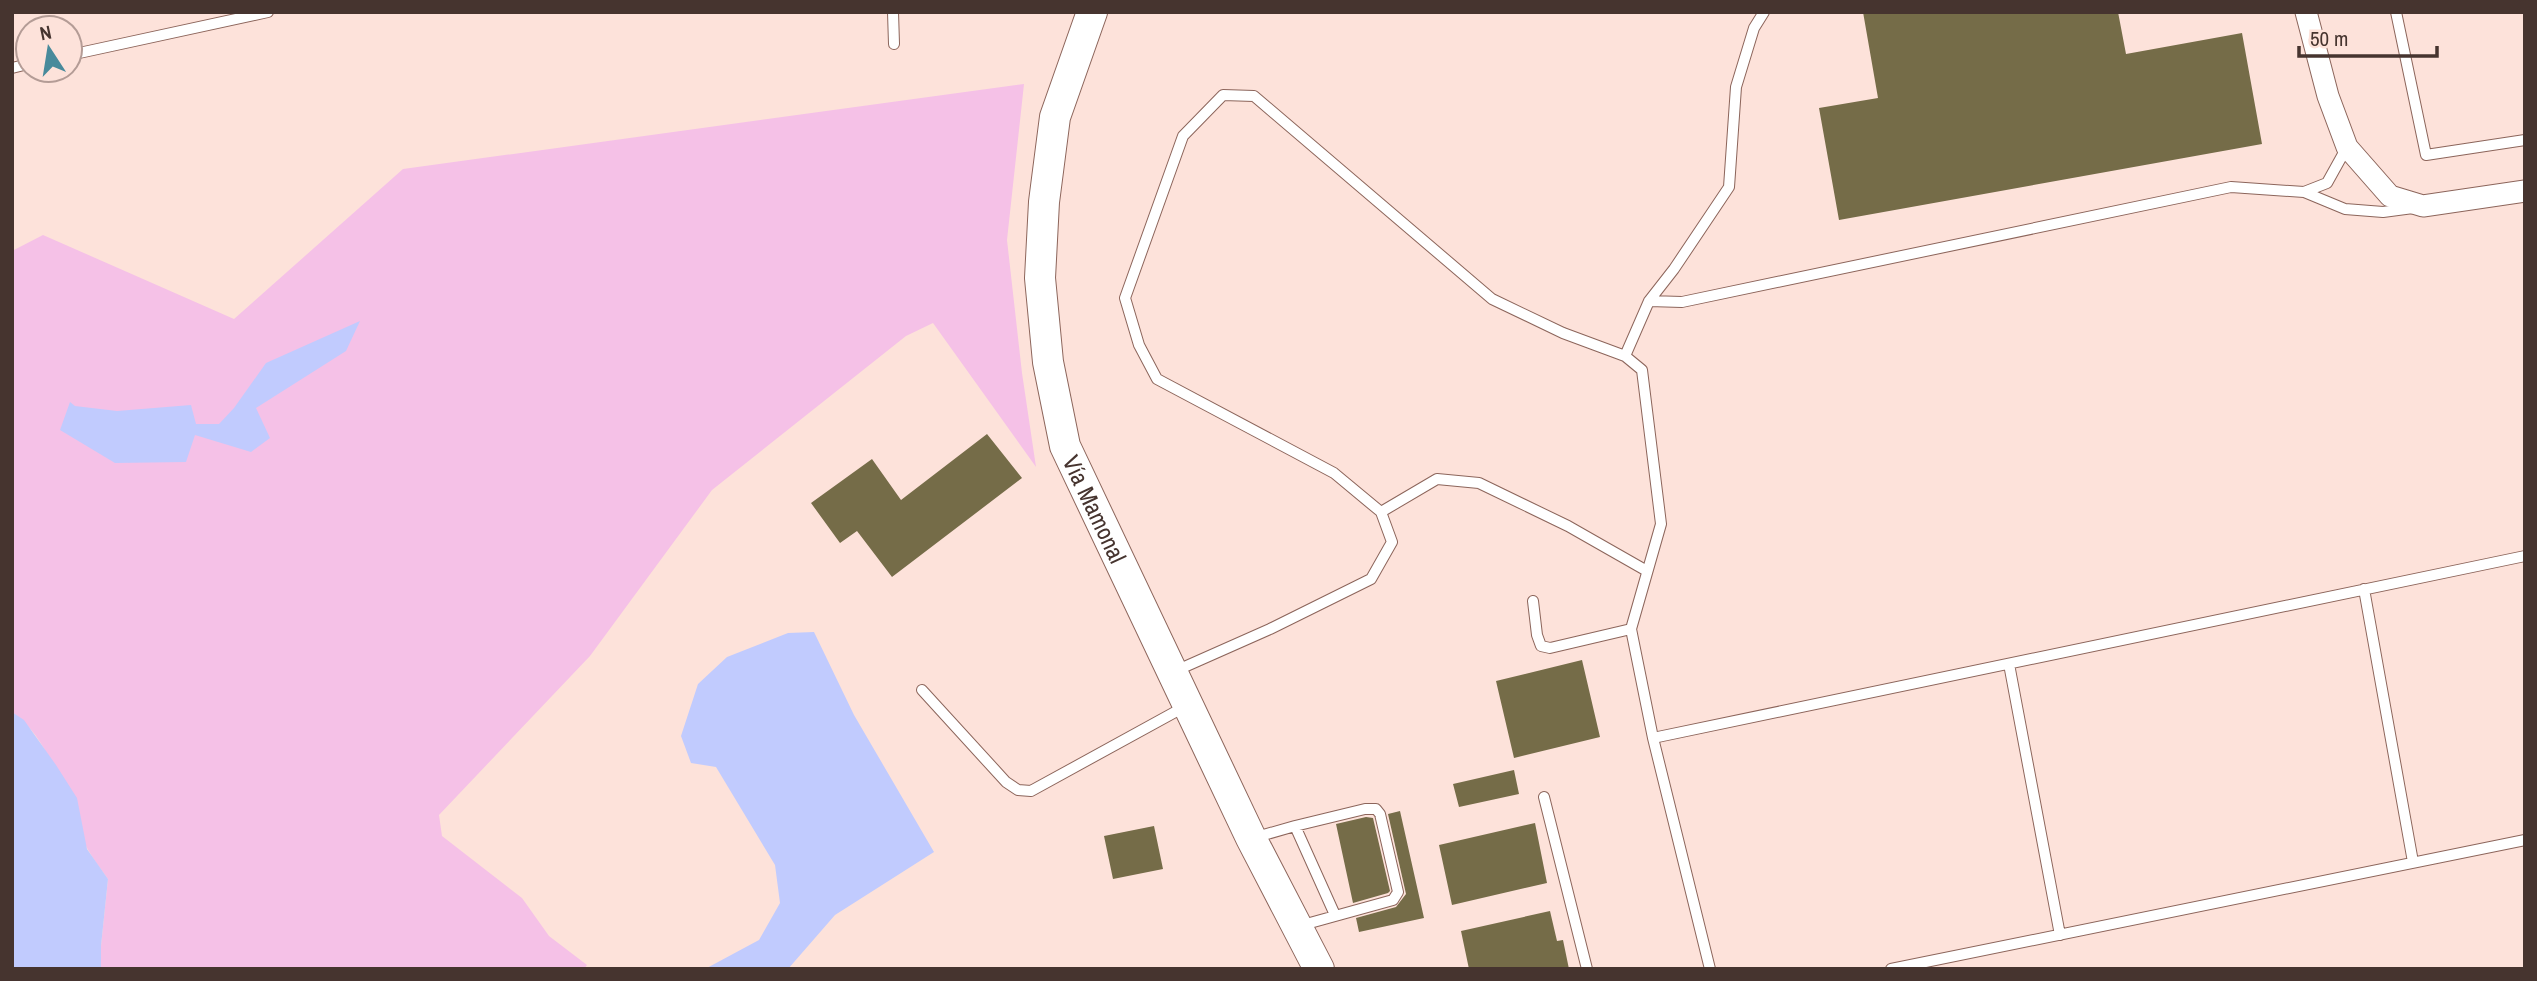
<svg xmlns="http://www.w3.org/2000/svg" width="2537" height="981" font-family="'Archivo Narrow',sans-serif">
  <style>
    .green { fill: #f5c1e7 }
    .water { fill: #c1cbfe }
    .building { fill: #756c48 }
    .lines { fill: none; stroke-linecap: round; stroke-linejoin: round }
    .lane-casing { stroke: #8c655b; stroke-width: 12 }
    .street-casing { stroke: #8c655b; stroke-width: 23 }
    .secondary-casing { stroke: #8c655b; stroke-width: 32 }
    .lane { stroke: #fff; stroke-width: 10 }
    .street { stroke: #fff; stroke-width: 21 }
    .secondary { stroke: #fff; stroke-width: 30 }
    .labels { text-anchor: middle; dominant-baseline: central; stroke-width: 7; stroke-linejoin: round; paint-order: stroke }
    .street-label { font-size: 24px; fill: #46342f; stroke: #fde2da }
  </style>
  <rect width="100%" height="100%" fill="#fde2da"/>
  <path class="green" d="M 1024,84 L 1007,240 L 1022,373 L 1036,467 L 933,323 L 906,336 L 712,490 L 590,656 L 439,815 L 442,836 L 522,898 L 549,936 L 587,965 L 584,969 L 101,969 L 101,946 L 108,879 C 101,869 93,859 87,848 C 64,804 55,742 12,712 L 12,251 L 43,235 L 234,319 L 403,169 Z"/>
  <path class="water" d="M 360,321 L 346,351 L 256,408 L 270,438 L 251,452 L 195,435 L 186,462 L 115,463 L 60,430 L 70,402 L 75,406 L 117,411 L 191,405 L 196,424 L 219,424 L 234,408 L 266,363 Z
    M 814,632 L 854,715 L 934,852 L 835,915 L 788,969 L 705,969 L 759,940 L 780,903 L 775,865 L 716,767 L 691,763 L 681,736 L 698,684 L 727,657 L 788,633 Z
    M 12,712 L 24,720 L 56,765 L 77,798 L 87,849 L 108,879 L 101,946 L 101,969 L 12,969 Z"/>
  <path class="building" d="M 1863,12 L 2118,12 L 2126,54 L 2242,33 L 2262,144 L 1839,220 L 1819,108 L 1878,98 Z
    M 987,434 L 1022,478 L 892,577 L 857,531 L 840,543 L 811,503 L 872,459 L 901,500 Z
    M 1582,660 L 1600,737 L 1514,758 L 1496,681 Z
    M 1514,770 L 1519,794 L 1459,807 L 1453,784 Z
    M 1400,811 L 1424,918 L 1359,932 L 1356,918 L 1396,907 L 1406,894 L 1388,814 Z
    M 1366,817 L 1373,818 L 1390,891 L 1388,893 L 1353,903 L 1336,824 Z
    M 1535,823 L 1547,883 L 1452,905 L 1439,845 Z
    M 1154,826 L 1163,869 L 1113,879 L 1104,836 Z
    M 1550,911 L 1557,941 L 1563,940 L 1569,969 L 1469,969 L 1461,931 Z"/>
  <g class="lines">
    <defs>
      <path id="lane" d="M 893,12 L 894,44
        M 2396,12 L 2426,155 L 2525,140
        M 70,55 L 268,12
        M 12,68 L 28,64
        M 2304,192 L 2345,209 L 2383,212 L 2413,208
        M 1649,301 L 1682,302 L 2231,187 L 2304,192 L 2327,183 L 2347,147
        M 1625,356 L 1642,370 L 1661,524 L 1631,629 L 1653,738 L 1710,969
        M 1381,512 L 1437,479 L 1479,483 L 1568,526 L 1647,571
        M 2364,589 L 2413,862
        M 1533,601 L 1537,635 L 1541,646 L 1550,648 L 1631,629
        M 2009,664 L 2060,935
        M 1173,672 L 1270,629 L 1371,579 L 1392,542 L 1381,512 L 1334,473 L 1157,379 L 1139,345 L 1125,298 L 1183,136 L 1223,95 L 1254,96 L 1492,299 L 1563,333 L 1625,356 L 1649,301 L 1674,269 L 1729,187 L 1736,87 L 1754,28 L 1764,12
        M 922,690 L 1006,782 L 1018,790 L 1031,791 L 1186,706
        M 1653,738 L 2525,556
        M 1544,797 L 1587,969
        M 1295,826 L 1365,809 L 1376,809 L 1380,814 L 1398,892 L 1393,900 L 1299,926
        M 1253,838 L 1295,826 L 1335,915
        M 1891,969 L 2525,840"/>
      <path id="street" d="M 2306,12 L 2328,96 L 2347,147 L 2390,196 L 2423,206 L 2525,191"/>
      <g id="secondary">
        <path id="s1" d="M 1092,12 L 1055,117 L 1044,202 L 1040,278 L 1048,362 L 1065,446 L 1251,838 L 1319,969"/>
      </g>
    </defs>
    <use href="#lane" class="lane-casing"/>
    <use href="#street" class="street-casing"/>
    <use href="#secondary" class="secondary-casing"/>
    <use href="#lane" class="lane"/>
    <use href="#street" class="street"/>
    <use href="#secondary" class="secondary"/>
  </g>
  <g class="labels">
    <g class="street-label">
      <text stroke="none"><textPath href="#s1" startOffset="513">Vía Mamonal</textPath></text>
    </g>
  </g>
  <rect width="2537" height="981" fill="none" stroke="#46342f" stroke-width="28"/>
  <g transform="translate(49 49) rotate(348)"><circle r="33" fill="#fde2da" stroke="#b49c96" stroke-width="2"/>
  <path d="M0-5L12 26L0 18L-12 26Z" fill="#488a9b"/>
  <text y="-10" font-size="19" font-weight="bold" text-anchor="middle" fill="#46342f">N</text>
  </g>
  <path d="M2299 46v10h138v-10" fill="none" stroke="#46342f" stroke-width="3.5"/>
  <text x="2310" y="46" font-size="21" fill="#46342f" stroke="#fde2da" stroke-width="5" paint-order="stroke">50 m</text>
</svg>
